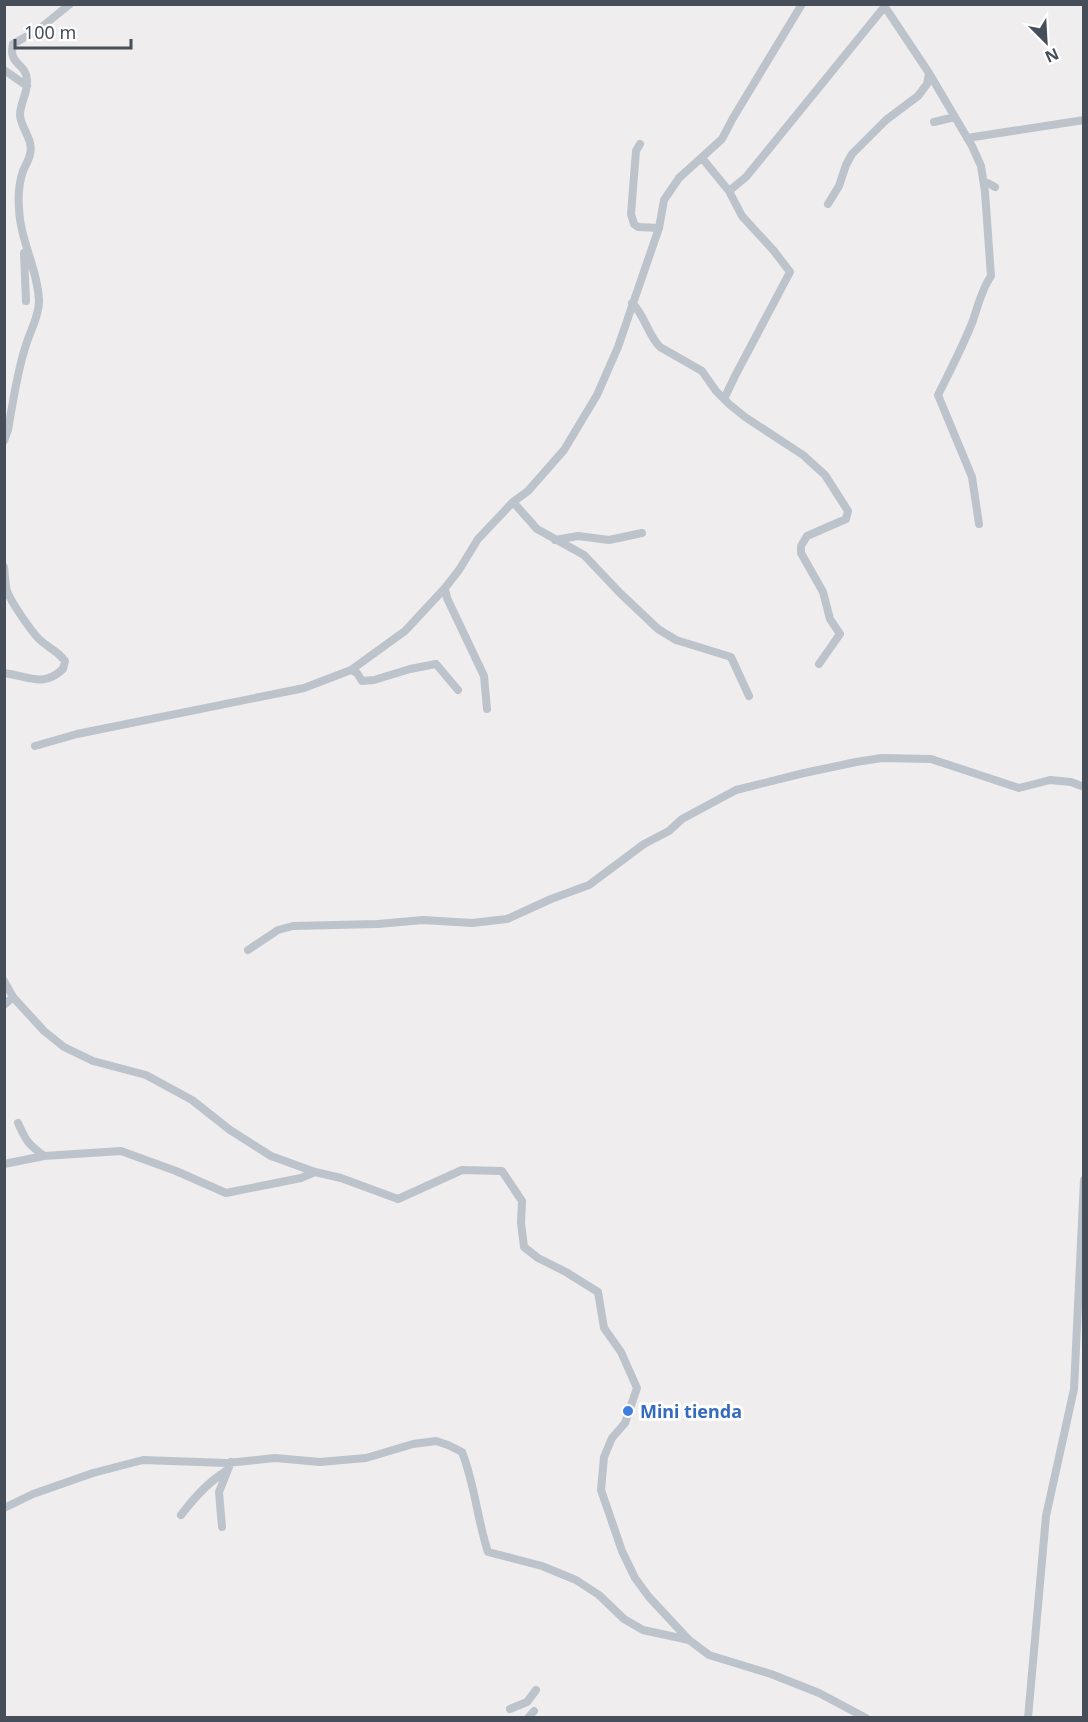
<svg xmlns="http://www.w3.org/2000/svg" width="1088" height="1722" font-family="'Noto Sans',sans-serif">
  <style>
    .lines { fill: none; stroke-linecap: round; stroke-linejoin: round }
    .street { stroke: #bcc3cb; stroke-width: 8 }
    .shop-dot { fill: #3f7fe0; stroke: #fff; stroke-width: 2 }
    .labels { text-anchor: middle; dominant-baseline: central; stroke-width: 6; stroke-linejoin: round; paint-order: stroke }
    .shop-label { font-size: 18px; font-weight: bold; fill: #366cbe; stroke: #fff; text-anchor: start }
  </style>
  <rect width="100%" height="100%" fill="#efeded"/>
  <g class="lines">
    <path class="street" d="M 883,4 L 929,73 L 972,146 L 981,166 L 985,192 L 991,276 C 981,290 978,307 972,323 C 962,348 950,371 938,395 L 972,477 L 979,524
      M 4,70 L 27,86
      M 934,122 L 955,117
      M 967,138 L 1084,120
      M 640,144 L 636,151 L 631,214 L 634,224 L 638,227 L 659,228
      M 702,158 L 729,191 L 742,216 L 774,251 L 790,272 L 735,376 L 724,399
      M 984,181 L 995,187
      M 729,191 L 746,177 L 885,6
      M 828,204 L 839,186 L 846,165 L 852,154 L 886,120 L 918,96 L 927,84 L 929,74
      M 24,253 L 26,301
      M 632,303 C 645,315 647,334 660,347 L 702,371 L 716,391 L 729,404 L 745,417 L 803,455 L 825,475 L 848,511 L 846,519 L 807,536 L 801,546 L 801,553 L 823,592 L 830,619 L 840,634 L 819,664
      M 4,441 L 8,430 C 13,402 17,372 26,345 C 30,331 39,317 39,301 C 38,270 20,240 19,208 C 18,196 19,183 23,171 C 25,166 29,160 30,154 C 34,140 21,129 20,115 C 20,103 28,93 27,80 C 26,62 8,66 13,44 L 38,30 L 70,4
      M 513,502 L 537,529 L 584,555 L 620,593 L 658,629 L 676,640 L 731,657 L 749,696
      M 555,540 L 578,536 L 609,540 L 642,533
      M 4,567 C 5,574 5,584 7,591 C 11,602 31,631 39,639 C 49,649 56,649 65,661 L 63,669 C 43,688 28,676 4,673
      M 445,588 L 447,598 L 484,676 L 487,709
      M 351,670 L 357,673 L 362,681 L 374,680 L 410,669 L 436,664 L 458,690
      M 35,746 L 77,734 L 304,688 L 351,670 L 405,631 L 445,588 L 459,570 L 478,539 L 513,502 L 528,491 L 564,450 L 597,395 L 618,347 L 659,228 L 664,200 L 679,178 L 722,139 L 733,118 L 802,4
      M 248,950 L 278,930 L 293,926 L 378,924 L 423,920 L 472,923 L 507,919 L 551,899 L 589,885 L 644,844 L 669,831 L 682,819 L 736,790 L 804,773 L 856,762 L 882,758 L 931,759 L 1019,788 L 1050,780 L 1071,782 L 1084,787
      M 4,981 L 13,997 L 44,1031 L 64,1047 L 93,1061 L 146,1075 L 192,1100 L 230,1130 L 271,1156 L 315,1172 L 341,1178 L 398,1199 L 462,1170 L 502,1171 L 522,1201 L 521,1223 L 524,1247 L 538,1258 L 566,1272 L 598,1292 L 604,1328 L 621,1352 L 637,1388 L 625,1423 L 612,1438 L 604,1457 L 601,1490 L 622,1551 L 635,1578 L 649,1597 L 689,1640 L 709,1655 L 771,1674 L 819,1693 L 866,1718
      M 4,1005 L 13,997
      M 18,1123 C 26,1141 28,1144 44,1156
      M 4,1164 L 44,1156 L 121,1151 L 176,1171 L 226,1193 L 301,1178 L 315,1172
      M 4,1508 L 33,1494 L 93,1473 L 143,1460 L 227,1463 L 275,1458 L 320,1462 L 366,1458 L 413,1444 L 436,1441 L 448,1445 L 462,1452 C 475,1485 477,1519 488,1552 L 542,1566 L 576,1580 L 599,1595 L 624,1619 L 643,1630 L 689,1640
      M 181,1515 C 194,1498 207,1483 226,1471
      M 222,1527 L 219,1492 L 231,1462
      M 510,1709 L 527,1702 L 536,1690
      M 528,1718 L 534,1711
      M 1028,1718 L 1046,1516 L 1074,1389 L 1084,1180"/>
  </g>
  <circle class="shop-dot" cx="628" cy="1411" r="6"/>
  <g class="labels">
    <g class="shop-label">
      <text x="640" y="1411">Mini tienda</text>
    </g>
  </g>
  <rect width="1088" height="1722" fill="none" stroke="#464e59" stroke-width="12"/>
  <g transform="translate(1046 42) rotate(156)" stroke="#ffffff" stroke-width="4.5" paint-order="stroke">
  <path d="M0-4.5L10 22L0 15L-10 22Z" fill="#464e59"/>
  <text y="-9" font-size="16" font-weight="bold" text-anchor="middle" fill="#464e59">N</text>
  </g>
  <path d="M15 39v9h116v-9" fill="none" stroke="#464e59" stroke-width="3"/>
  <text x="24" y="39" font-size="18" fill="#464e59" stroke="#ffffff" stroke-width="4.5" paint-order="stroke">100 m</text>
</svg>
